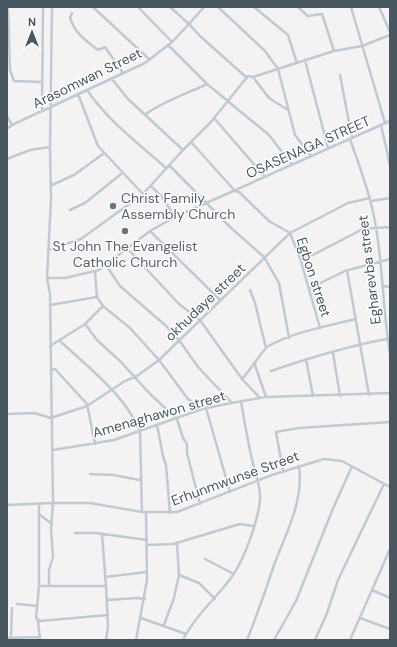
<svg xmlns="http://www.w3.org/2000/svg" width="397" height="647" font-family="'DM Sans',sans-serif">
  <style>
    .lines { fill: none; stroke-linecap: round; stroke-linejoin: round }
    .minor { stroke: #bfcad2; stroke-width: 2.5 }
    .worship-dot { fill: #6b7280; stroke: #fff; stroke-width: 1.5 }
    .labels { text-anchor: middle; dominant-baseline: central; stroke-width: 3; stroke-linejoin: round; paint-order: stroke }
    .street-label { font-size: 14px; fill: #495761; stroke: #fff }
    .worship-label { font-size: 14px; fill: #5b616d; stroke: #fff; text-anchor: start }
  </style>
  <rect width="100%" height="100%" fill="#f4f2f2"/>
  <g class="lines">
    <path class="minor" d="M 8,7 L 10,70 L 14,81 L 42,82
      M 93,7 L 150,60
      M 138,7 L 172,42
      M 204,7 L 189,24 L 200,36 L 247,78
      M 218,7 L 265,51 L 278,69 L 295,135 L 311,156
      M 254,7 L 288,35 L 297,63
      M 298,7 L 308,16 L 322,14 L 334,51
      M 351,7 L 385,123
      M 379,7 L 390,32
      M 72,13 L 70,18 C 75,33 85,40 98,50 L 105,47 L 123,73
      M 168,45 L 207,84 L 269,135 L 292,165
      M 305,60 L 328,148
      M 340,75 L 352,138
      M 253,77 L 269,98 L 288,110
      M 112,79 L 128,99 L 183,150
      M 87,90 C 108,121 138,143 166,168
      M 78,94 L 98,146 L 143,194
      M 42,111 L 43,7
      M 146,114 C 164,101 186,94 207,84
      M 7,116 L 12,125
      M 214,118 L 265,177
      M 381,125 L 390,165
      M 7,129 L 12,125 L 145,63 L 172,42 L 189,24 L 170,7
      M 350,139 C 360,168 371,196 376,227 C 383,269 383,312 390,354
      M 191,142 L 235,191 L 239,192 L 269,221 L 290,233 L 301,261 L 320,328
      M 7,159 L 30,150 L 50,147
      M 169,165 L 230,227 L 264,257 L 279,283 L 289,338
      M 52,185 L 74,175 L 103,154
      M 151,186 L 162,197 L 175,217
      M 371,201 L 390,198
      M 70,210 L 85,203 L 121,174
      M 150,231 L 220,300
      M 127,248 L 179,304 L 200,320 L 242,379 L 260,398
      M 48,250 L 81,239 L 143,194 L 183,150 L 210,123 L 248,76 L 253,77 L 334,51 L 362,46 L 390,35
      M 301,261 L 363,229 L 390,227
      M 106,265 L 120,286 L 165,325 L 179,340 L 198,367 L 231,402
      M 347,270 L 369,395
      M 95,272 L 97,297 L 103,306 L 130,328 L 159,360 L 188,399 L 202,409
      M 47,278 L 65,278 L 99,270 L 150,231 L 175,217 L 390,121
      M 383,286 L 390,287
      M 310,288 L 345,271 L 390,259
      M 250,290 L 255,303 L 266,348
      M 50,305 L 97,297
      M 85,324 L 97,340 L 121,362 L 150,394 L 177,419 L 183,438 L 187,444 L 187,453 L 200,504
      M 60,341 C 89,368 124,394 140,431
      M 50,346 L 85,324 L 103,306
      M 333,353 L 340,396
      M 306,359 L 313,396
      M 255,365 L 266,397
      M 51,370 L 55,369 L 87,404 L 95,444
      M 271,371 C 309,358 348,346 387,339
      M 242,379 C 247,374 264,349 267,347 C 292,332 328,326 356,319
      M 206,408 L 230,492
      M 7,414 L 34,413 L 51,418 L 87,406 L 125,381 L 137,376 L 159,360 L 290,233 L 348,203 L 370,198
      M 157,425 L 163,456 L 166,465 L 170,513
      M 140,431 L 142,512
      M 53,450 L 114,440 L 202,409 L 231,403 L 266,397 L 390,393
      M 283,471 L 276,432 L 299,428 L 390,422
      M 90,474 L 113,475 L 140,480
      M 39,504 L 39,586 L 36,618 L 40,621 L 108,615
      M 7,505 L 53,503 L 90,503 L 142,512 L 177,512 L 272,475 L 324,459 L 342,461 L 390,487
      M 40,515 L 52,524
      M 75,533 L 96,533 L 147,540
      M 102,534 L 106,586
      M 147,545 L 173,544 L 240,524 L 253,526
      M 205,559 L 234,574
      M 179,575 L 199,583 L 215,599
      M 105,577 L 147,572
      M 39,586 L 106,586 L 108,627 L 106,640
      M 49,586 L 49,570 L 53,557 L 51,529 L 53,503 L 50,294 L 47,278 L 51,199 L 50,147 L 52,7
      M 372,590 L 390,598
      M 108,600 L 137,598 L 145,599
      M 17,604 L 37,606
      M 141,618 L 186,634
      M 360,618 L 390,629
      M 38,621 L 40,640
      M 164,625 L 174,598 L 179,575 L 177,543
      M 11,637 L 12,608
      M 7,638 L 40,637
      M 136,640 L 147,580 L 146,512
      M 183,640 C 195,615 218,597 233,575 C 245,557 258,521 260,500 C 261,484 254,470 251,455 C 247,437 244,419 241,401
      M 247,640 C 257,615 266,590 274,565 C 286,534 304,500 299,466
      M 274,640 L 296,601 L 332,511 L 352,466
      M 315,640 L 327,613 L 338,580 L 384,484
      M 350,640 L 390,549"/>
  </g>
  <g class="worship-dot">
    <circle cx="113" cy="206" r="4"/>
    <circle cx="125" cy="231" r="4"/>
  </g>
  <g class="labels">
    <g class="street-label">
      <text transform="translate(87 78) rotate(-26)">Arasomwan Street</text>
      <text transform="translate(308 147) rotate(-24)">OSASENAGA STREET</text>
      <text transform="translate(369 270) rotate(-97)">Egharevba street</text>
      <text transform="translate(314 277) rotate(72)">Egbon street</text>
      <text transform="translate(205 302) rotate(-44)">okhudaye street</text>
      <text transform="translate(159 414) rotate(-16)">Amenaghawon street</text>
      <text transform="translate(235 478) rotate(-20)">Erhunmwunse Street</text>
    </g>
    <g class="worship-label">
      <text x="121" y="198">Christ Family<tspan x="121" dy="16">Assembly Church</tspan></text>
      <text x="125" y="246" text-anchor="middle">St John The Evangelist<tspan x="125" dy="16">Catholic Church</tspan></text>
    </g>
  </g>
  <rect width="397" height="647" fill="none" stroke="#495761" stroke-width="16"/>
  <g transform="translate(32 32)" stroke="#ffffff" stroke-width="3" paint-order="stroke">
  <path d="M0-3L7 15L0 10L-7 15Z" fill="#495761"/>
  <text y="-6" font-size="11" font-weight="bold" text-anchor="middle" fill="#495761">N</text>
  </g>
</svg>
